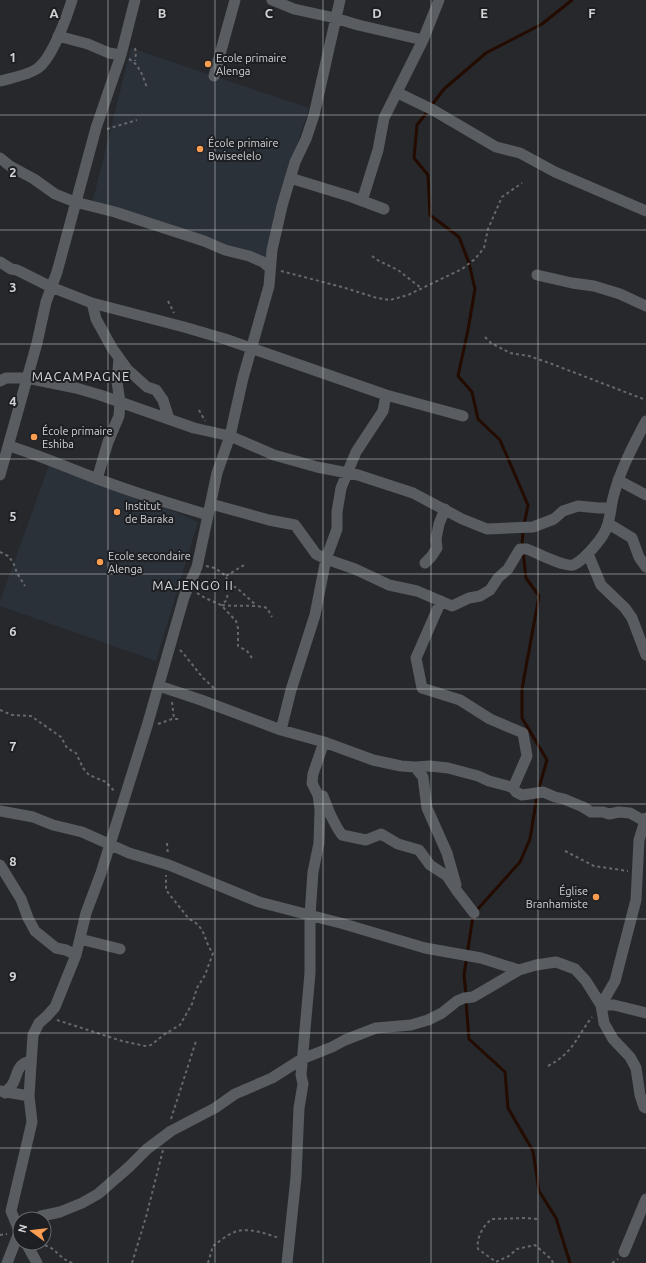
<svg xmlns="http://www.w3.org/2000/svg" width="646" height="1263" font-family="Ubuntu,sans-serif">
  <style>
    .built { fill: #2b3139 }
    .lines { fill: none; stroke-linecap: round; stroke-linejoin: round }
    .stream { stroke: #230b00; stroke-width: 3 }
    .path { stroke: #66686b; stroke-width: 2; stroke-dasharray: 3 3; stroke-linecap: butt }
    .minor { stroke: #595c60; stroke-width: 11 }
    .grid { fill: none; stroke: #d1d3d5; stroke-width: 1; stroke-opacity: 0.55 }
    .poi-dot { fill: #fc9e52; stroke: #1d1f22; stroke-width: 1.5 }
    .labels { text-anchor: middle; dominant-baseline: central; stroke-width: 4; stroke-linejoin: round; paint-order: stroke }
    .poi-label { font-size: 11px; fill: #d1d3d5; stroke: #1d1f22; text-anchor: start }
    .quarter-label { font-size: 13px; letter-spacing: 1px; fill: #d2d5da; stroke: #1d1f22 }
    .grid-label { font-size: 13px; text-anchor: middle; font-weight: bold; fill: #d1d3d5; stroke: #1d1f22; stroke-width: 4; stroke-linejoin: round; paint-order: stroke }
  </style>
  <rect width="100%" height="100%" fill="#26282c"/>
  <path class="built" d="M 131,48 L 309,108 L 282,191 L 266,258 L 92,204 Z
    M 52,457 L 198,522 L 156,661 L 0,606 L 0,601 Z"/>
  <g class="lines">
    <path class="stream" d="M 431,106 L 444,89 L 486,53 L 542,24 L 572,0
      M 428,111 L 417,125 L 414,158 L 428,175 L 430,215 L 459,237 L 469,263 L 475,289 L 468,330 L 458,376 L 472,392 L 478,419 L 500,440 L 528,505 L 524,525
      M 522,546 L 523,530
      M 523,552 L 526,578 L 539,596 L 522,689 L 522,718 L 547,760 L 538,791
      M 476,911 L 520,862 L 530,839 L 537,796
      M 466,995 L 464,975 L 473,916
      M 466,1001 L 469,1039 L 505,1072 L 508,1108 L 533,1151 L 539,1191 L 556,1218 L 570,1263"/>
    <path class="path" d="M 135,48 L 136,53 L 135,61
      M 129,59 C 140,65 143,77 147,88
      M 107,129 L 137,120
      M 372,256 L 379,261 L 398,270 L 421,288
      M 281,271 L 342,287 L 377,298 L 390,300 L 408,295 L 462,269 L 475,259 L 484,248 L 488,229 L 502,197 L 522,183
      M 168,301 L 174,313
      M 485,337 L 491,343 L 510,353 L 529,356 L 552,364 L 646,400
      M 199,410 L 205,421
      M 0,552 L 8,556 L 13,562 L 17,573 L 25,586
      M 206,566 L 215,568 L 226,576 L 228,584 L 227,600 L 221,605
      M 226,576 L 244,565
      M 228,584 L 237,588 L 256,605
      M 197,593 L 205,598 L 221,605 L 236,621 L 238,628 L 238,646 L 247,651 L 252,658
      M 222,605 C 237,607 252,604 267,608 L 272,617
      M 180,650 L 183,653 L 203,678 L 214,688
      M 172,702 L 174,719
      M 0,710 L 12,715 L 31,716 L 61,737 L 67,748 L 76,753 L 83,768 L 89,775 L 106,782 L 115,792
      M 158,724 L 172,719 L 179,719
      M 167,843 L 168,855
      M 565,851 L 594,866 L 628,871
      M 57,1020 L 122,1041 L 145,1046 L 151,1045 L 165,1034 L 180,1025 L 192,1004 L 197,988 L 205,975 L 213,953 C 203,941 207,927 189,919 L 166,890 L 166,875
      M 548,1066 C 574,1052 575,1039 592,1017
      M 171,1119 L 196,1041
      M 537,1219 L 526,1218 L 492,1219 C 483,1225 476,1239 478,1249 L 496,1262 L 509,1256 L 517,1249 L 535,1245 L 551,1259 L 553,1263
      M 0,1235 L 7,1234
      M 39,1244 C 42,1245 46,1245 49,1247 C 58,1251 61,1260 73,1263
      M 132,1263 L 146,1217 L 163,1150
      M 208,1263 L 213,1246 C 220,1241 229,1233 238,1231 C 251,1228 267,1234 279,1238
      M 612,1263 L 618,1259"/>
    <path class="minor" d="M 272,0 L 294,9 L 335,18 L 358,25 L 423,40
      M 58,36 L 88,44 L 109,53 L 121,55
      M 214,76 L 235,0
      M 0,81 C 11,78 29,75 38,68 C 52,58 67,17 72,0
      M 398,93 L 433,110 L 496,147 L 520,153 L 555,172 L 646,211
      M 0,158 L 10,166 L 34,179 L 55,194 L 75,202 L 115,212 L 204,241 L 225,250 L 249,256 L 263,262 L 270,268
      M 290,178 L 352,197 L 384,209
      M 362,201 L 378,150 L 384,118 L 423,40 L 439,0
      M 0,262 L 11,269 L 17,270 L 51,287 L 92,303 L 184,327 L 225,339 L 386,395 L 463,416
      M 537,275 L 572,283 L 594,286 L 620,294 L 646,306
      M 92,303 L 96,319 L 112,348 L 127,369 L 147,387 L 156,390 L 163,400 L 169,419
      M 0,381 L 6,378 L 27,378 L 76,388 L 100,395 L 194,428 L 230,436 L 274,455 L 317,467 L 358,475 L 413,493 L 462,519 L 487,529 L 533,527 L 554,519 L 563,511 L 578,506 L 599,508 L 610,508
      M 9,446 C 39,455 68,468 98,479 C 134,493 171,504 208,515
      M 0,475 L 37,343 L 46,302 L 57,272 L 96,128 L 121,55 L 135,0
      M 97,479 L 108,442 L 119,416 L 120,402 L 117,382 L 119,358
      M 618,480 L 646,495
      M 211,504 L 269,520 L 295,525 L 316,554 L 326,559 L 355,569 L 389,585 L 417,591 L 452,606 L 469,598 L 480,596 L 490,590 L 498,578 L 508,569 L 520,549 L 527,549 C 537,553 563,567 573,565 C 582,562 598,543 603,535 C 611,523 610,507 614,494 C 621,468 634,444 646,421
      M 609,524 L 632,538 L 639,557 L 646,567
      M 588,554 L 601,585 L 625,608 L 632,618 L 646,655
      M 425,563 L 431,557 L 437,548 L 436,539 L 439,524 L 445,509
      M 441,601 L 416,658 L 422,688 L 460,700 L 490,719 L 523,733 L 527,756 L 513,788
      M 159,686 L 201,700 L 281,730 L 324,742 L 373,760 L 401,766 L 415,767 L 430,766 L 448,768 L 478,776 L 489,781 L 508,786 L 513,788 L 516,792 L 522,795 L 543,792 L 555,797 L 564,799 L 583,807 L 591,812 L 603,812 L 609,814 L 619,812 L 630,813 L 646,822
      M 281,730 L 291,690 L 315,615 L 326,559 L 337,529 L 337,512 L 341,488 L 356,452 L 383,411 L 386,395
      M 415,767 L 423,777 L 427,808 L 447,853 L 456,885
      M 323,796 C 328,810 333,823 342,835 L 366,840 L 381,834 L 398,844 L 419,850 L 430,865 L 447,876 L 457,891 L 474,913
      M 0,811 L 33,817 L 53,825 L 82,832 L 129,853 L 169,865 L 259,902 L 344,924 L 425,948 L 481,958 L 519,970 L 536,965 L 556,962 L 575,969 L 586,981 L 601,1005 L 604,1023 L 613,1039 L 630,1057 L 636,1068 L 640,1095 L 644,1107 L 646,1108
      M 0,865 L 21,899 L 28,918 L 35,931 L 56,948 L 66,950 L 76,955
      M 80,939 L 120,949
      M 601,1005 L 615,981 L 636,900 L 639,840 L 646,818
      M 601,1005 L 614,1005 L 646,1013
      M 0,1091 L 29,1096
      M 5,1093 C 7,1090 10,1088 12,1085 C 18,1077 15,1064 31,1061
      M 36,1219 L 41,1216 L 60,1212 L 82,1203 L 98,1194 L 129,1167 L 147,1149 L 171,1131 L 215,1108 L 235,1094 L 272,1078 L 302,1059 L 332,1047 L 345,1040 L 376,1028 L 411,1025 L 428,1020 L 442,1013 L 457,1001 L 464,998 L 473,997 L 519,970
      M 20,1233 L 11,1211 L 32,1122 L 29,1096 L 33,1035 L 39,1023 L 47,1016 L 55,1007 L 76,955 L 86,913 L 101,873 L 147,726 L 184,597 L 197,567 L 217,473 L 230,436 L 243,378 L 269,286 L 272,250 L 282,206 L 295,162 L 306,139 L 314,115 L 340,0
      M 26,1243 L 37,1263
      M 624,1252 L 646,1199
      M 7,1263 L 20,1230
      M 287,1263 L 296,1177 L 299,1108 L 303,1084 L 301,1075 L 310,973 L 310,915 L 313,872 L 319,843 L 320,809 L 318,795 L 312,783 L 313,774 L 324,742"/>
  </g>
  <path class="grid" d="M 108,0 L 108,1263M 215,0 L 215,1263M 323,0 L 323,1263M 431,0 L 431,1263M 538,0 L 538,1263M 0,115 L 646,115M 0,230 L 646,230M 0,344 L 646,344M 0,459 L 646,459M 0,574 L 646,574M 0,689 L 646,689M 0,804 L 646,804M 0,919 L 646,919M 0,1033 L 646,1033M 0,1148 L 646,1148"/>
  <g class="poi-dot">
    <circle cx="208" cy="64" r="4"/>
    <circle cx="200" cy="149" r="4"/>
    <circle cx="34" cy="437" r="4"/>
    <circle cx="117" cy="512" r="4"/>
    <circle cx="100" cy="562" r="4"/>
    <circle cx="596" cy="897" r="4"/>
  </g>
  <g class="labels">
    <g class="poi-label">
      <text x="216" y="58">Ecole primaire<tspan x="216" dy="13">Alenga</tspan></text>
      <text x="208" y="143">École primaire<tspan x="208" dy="13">Bwiseelelo</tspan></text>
      <text x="42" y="431">École primaire<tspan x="42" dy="13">Eshiba</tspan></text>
      <text x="125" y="506">Institut<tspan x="125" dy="13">de Baraka</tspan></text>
      <text x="108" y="556">Ecole secondaire<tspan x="108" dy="13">Alenga</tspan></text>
      <text x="588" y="891" text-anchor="end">Église<tspan x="588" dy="13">Branhamiste</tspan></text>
    </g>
    <g class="quarter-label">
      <text x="81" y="376">MACAMPAGNE</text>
      <text x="193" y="585">MAJENGO II</text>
    </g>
  </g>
  <g class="grid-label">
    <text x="54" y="18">A</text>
    <text x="162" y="18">B</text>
    <text x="269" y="18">C</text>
    <text x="377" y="18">D</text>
    <text x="484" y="18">E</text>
    <text x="592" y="18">F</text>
    <text x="13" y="62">1</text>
    <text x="13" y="177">2</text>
    <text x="13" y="292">3</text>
    <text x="13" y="406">4</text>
    <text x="13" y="521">5</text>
    <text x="13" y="636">6</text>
    <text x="13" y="751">7</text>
    <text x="13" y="866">8</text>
    <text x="13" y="981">9</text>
  </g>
  <g transform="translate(32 1231) rotate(285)"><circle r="19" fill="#1d1f22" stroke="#65676a"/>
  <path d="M0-3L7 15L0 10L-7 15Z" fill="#fc9e52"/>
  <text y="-6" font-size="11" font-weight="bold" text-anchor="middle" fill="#d1d3d5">N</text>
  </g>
</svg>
